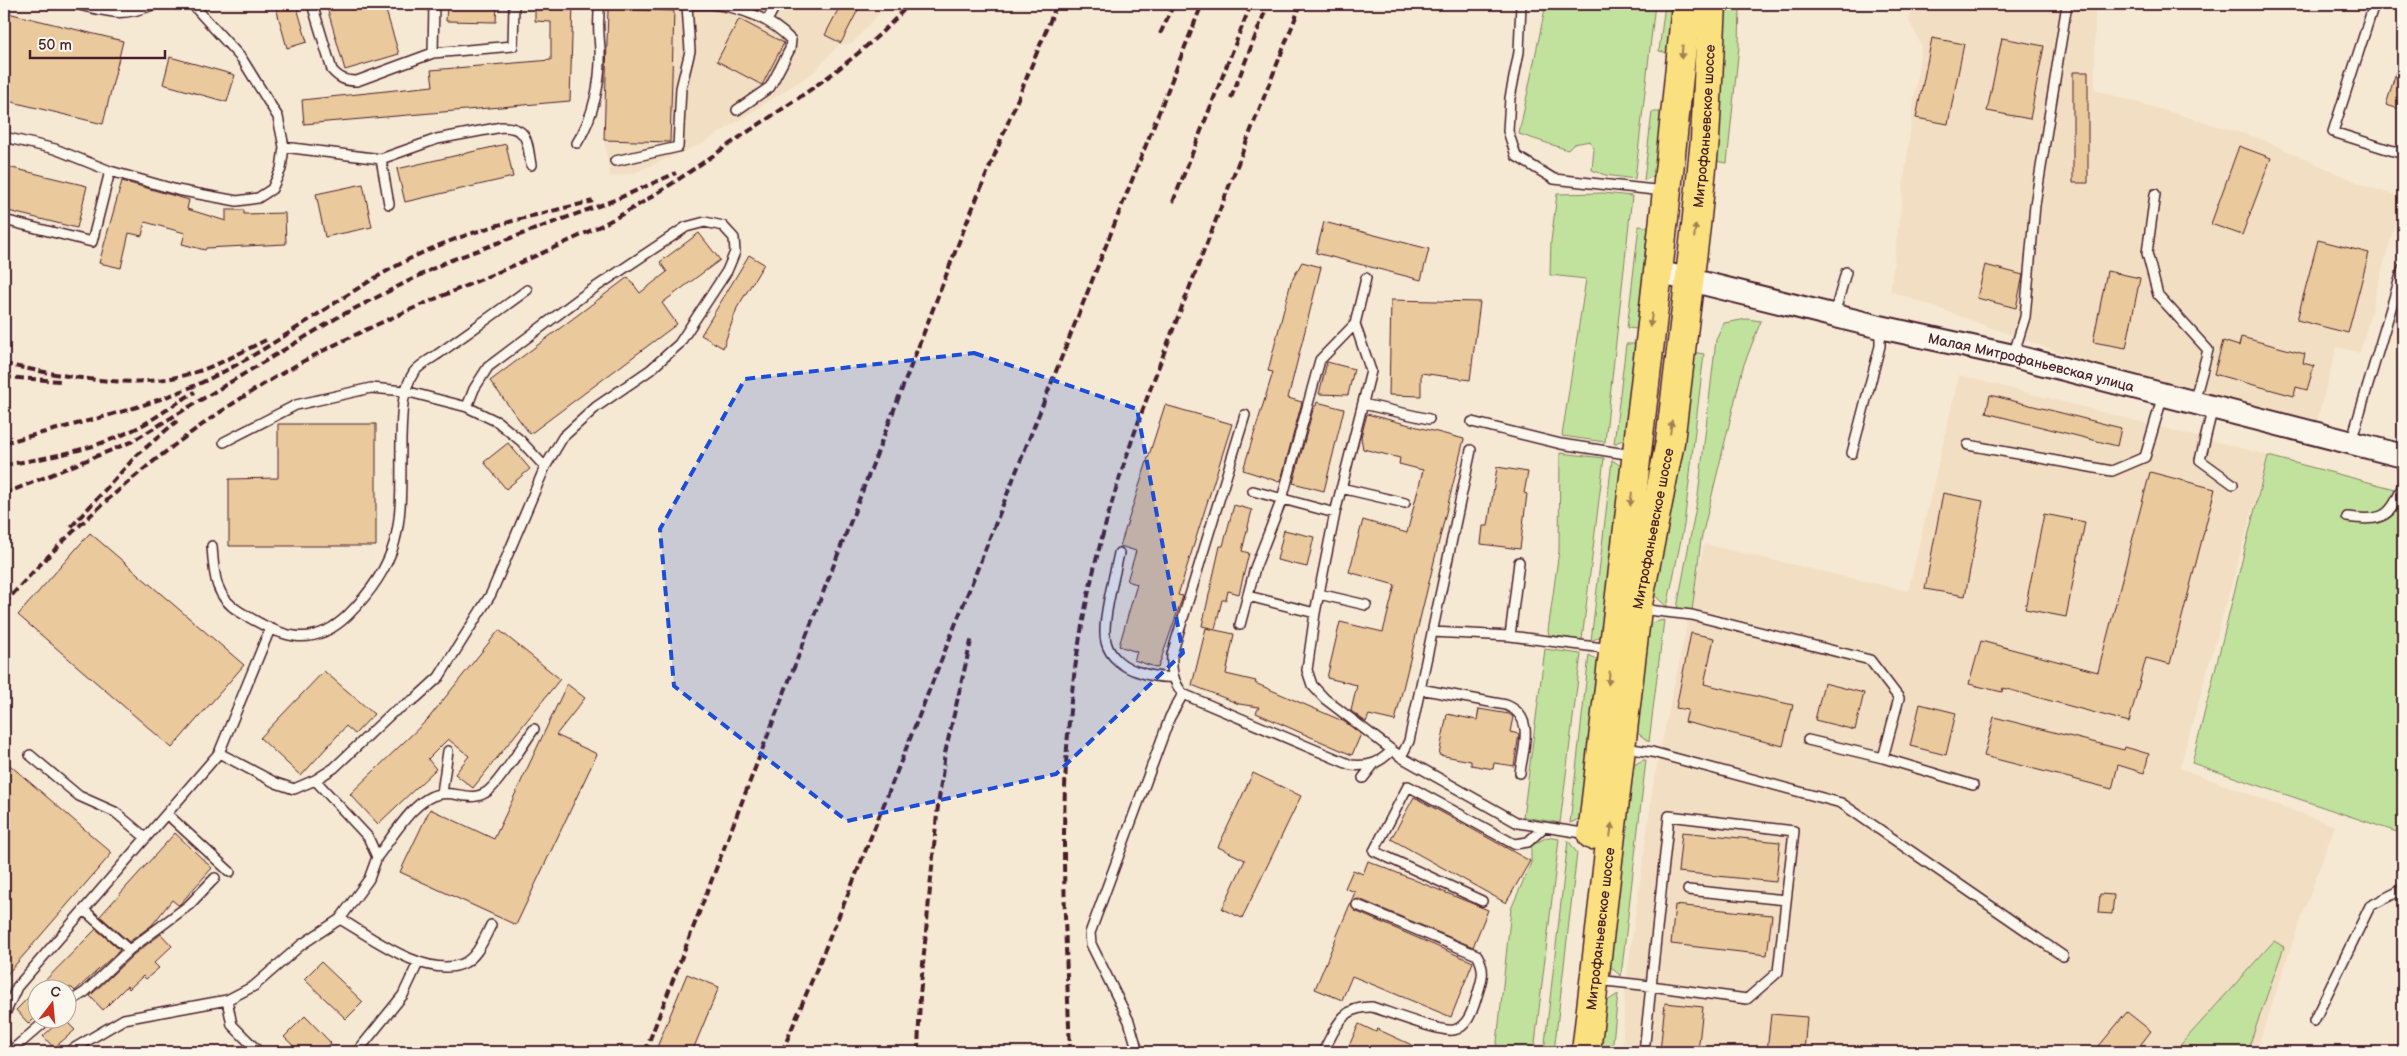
<svg xmlns="http://www.w3.org/2000/svg" width="2407" height="1056" font-family="'Balsamiq Sans',sans-serif">
  <style>
    .built { fill: #f2dfc3 }
    .green { fill: #c1e29c; stroke: #868064 }
    .building { fill: #eac99c; stroke: #4a1f2b }
    .lines { fill: none; stroke-linecap: round; stroke-linejoin: round }
    .service-casing { stroke: #4a1f2b; stroke-width: 12 }
    .tertiary-casing { stroke: #4a1f2b; stroke-width: 26 }
    .primary-casing { stroke: #4a1f2b; stroke-width: 31 }
    .service { stroke: #fbf7ec; stroke-width: 9 }
    .tertiary { stroke: #fbf7ec; stroke-width: 22 }
    .primary { stroke: #fbe080; stroke-width: 28 }
    .rail { stroke: #4a1f2b; stroke-width: 4; stroke-dasharray: 8 4; stroke-linecap: butt }
    .oneway { fill: #a28056 }
    .marked { fill: #1d4ed8; fill-opacity: 0.2; stroke: #1d4ed8; stroke-width: 4; stroke-dasharray: 10 6; stroke-linejoin: round }
    .labels { text-anchor: middle; dominant-baseline: central; stroke-width: 5; stroke-linejoin: round; paint-order: stroke }
    .street-label { font-size: 14px; fill: #4a1f2b; stroke: #fbf7ec }
  </style>
  <rect width="100%" height="100%" fill="#f6e9d4"/>
  <filter id="ink" filterUnits="userSpaceOnUse"><feTurbulence type="fractalNoise" baseFrequency=".02" numOctaves="2"/><feDisplacementMap in="SourceGraphic" scale="10" xChannelSelector="R" yChannelSelector="G"/><feConvolveMatrix kernelMatrix="1 2 1 2 8 2 1 2 1" color-interpolation-filters="sRGB"/></filter>
  <g filter="url(#ink)">
    <path class="built" d="M 624,4 L 888,4 L 853,43 L 839,45 L 813,73 L 704,143 L 634,173 L 610,177 L 604,140 L 608,9 L 623,9 Z
      M 1912,4 L 2095,4 L 2095,90 L 2259,138 L 2368,187 L 2402,197 L 2360,353 L 2337,347 L 2317,421 L 2091,364 L 1890,291 L 1921,45 L 1909,22 Z
      M 1959,375 L 2268,455 L 2180,768 L 2335,826 L 2296,933 L 2256,1052 L 1622,1052 L 1625,990 L 1654,779 L 1704,544 L 1908,591 Z"/>
    <path class="green" d="M 1546,4 L 1655,4 L 1635,179 L 1605,175 L 1592,170 L 1594,149 L 1590,141 L 1574,144 L 1568,150 L 1519,134 Z
      M 1665,4 L 1675,4 L 1669,53 L 1659,51 Z
      M 1721,4 L 1740,4 L 1739,46 L 1727,163 L 1714,161 Z
      M 1652,112 L 1662,112 L 1654,176 L 1644,180 Z
      M 1603,193 L 1632,196 L 1605,442 L 1562,436 L 1586,279 L 1550,275 L 1551,241 L 1557,194 Z
      M 1639,226 L 1648,227 L 1637,329 L 1627,328 Z
      M 1747,319 L 1761,321 L 1743,367 L 1701,540 L 1692,611 L 1677,608 L 1698,496 L 1716,340 L 1724,323 Z
      M 1626,344 L 1635,344 L 1624,439 L 1614,444 Z
      M 1692,352 L 1704,354 L 1684,525 L 1667,607 L 1651,592 Z
      M 1560,453 L 1604,458 L 1582,640 L 1549,635 L 1548,631 L 1559,551 Z
      M 2268,456 L 2403,491 L 2403,834 L 2192,763 Z
      M 1612,460 L 1621,466 L 1602,636 L 1591,641 Z
      M 1664,620 L 1649,742 L 1635,731 L 1647,626 L 1654,622 Z
      M 1545,649 L 1581,654 L 1560,823 L 1523,817 Z
      M 1589,655 L 1599,661 L 1581,818 L 1570,823 Z
      M 1643,760 L 1646,760 L 1621,976 L 1608,965 L 1632,766 Z
      M 1547,837 L 1559,839 L 1534,1052 L 1496,1052 L 1511,909 L 1531,863 L 1531,846 Z
      M 1568,840 L 1577,853 L 1554,1052 L 1544,1052 Z
      M 2274,941 L 2284,947 L 2247,1052 L 2174,1052 Z
      M 1618,994 L 1612,1052 L 1598,1052 L 1604,1003 Z"/>
    <path class="building" d="M 275,4 L 296,4 L 307,42 L 287,48 Z
      M 326,4 L 384,4 L 399,54 L 345,70 Z
      M 447,4 L 497,4 L 496,22 L 446,21 Z
      M 535,4 L 573,4 L 570,101 L 304,124 L 302,100 L 433,86 L 431,70 L 551,60 L 551,22 L 535,21 Z
      M 841,4 L 861,4 L 841,43 L 825,35 Z
      M 608,9 L 674,11 L 670,142 L 604,140 Z
      M 4,12 L 123,41 L 103,124 L 4,100 Z
      M 739,19 L 784,43 L 762,85 L 717,61 Z
      M 1932,38 L 1964,44 L 1948,124 L 1916,118 Z
      M 2002,38 L 2044,46 L 2030,119 L 1987,111 Z
      M 170,57 L 235,75 L 227,102 L 163,84 Z
      M 2400,59 L 2403,59 L 2403,110 L 2386,105 Z
      M 2073,72 L 2088,72 L 2088,183 L 2073,183 Z
      M 506,144 L 513,177 L 405,202 L 397,169 Z
      M 2239,146 L 2271,158 L 2242,235 L 2211,224 Z
      M 4,166 L 87,186 L 77,228 L 4,210 Z
      M 122,181 L 189,200 L 187,209 L 226,221 L 226,210 L 244,210 L 244,214 L 285,213 L 286,244 L 206,248 L 205,250 L 182,244 L 185,233 L 145,222 L 142,236 L 129,233 L 121,268 L 99,263 Z
      M 363,184 L 372,227 L 325,237 L 316,194 Z
      M 1324,222 L 1429,249 L 1421,280 L 1316,253 Z
      M 699,233 L 720,260 L 662,303 L 677,324 L 530,434 L 490,381 L 628,277 L 640,293 L 667,272 L 660,262 Z
      M 2318,240 L 2369,253 L 2348,333 L 2297,320 Z
      M 749,255 L 764,264 L 737,308 L 723,348 L 701,335 Z
      M 1302,262 L 1321,267 L 1288,398 L 1302,402 L 1281,480 L 1277,481 L 1243,470 L 1273,372 L 1268,371 L 1291,282 Z
      M 1985,265 L 2023,275 L 2016,308 L 1977,298 Z
      M 2107,271 L 2140,278 L 2126,348 L 2093,342 Z
      M 1391,300 L 1480,302 L 1470,380 L 1421,373 L 1421,396 L 1389,395 Z
      M 2241,337 L 2305,354 L 2303,363 L 2314,366 L 2307,390 L 2296,387 L 2294,396 L 2214,374 L 2223,341 L 2239,346 Z
      M 1327,362 L 1354,369 L 1348,395 L 1319,394 Z
      M 1990,395 L 2121,428 L 2117,446 L 1986,413 Z
      M 1317,402 L 1344,409 L 1324,491 L 1293,483 L 1314,406 L 1316,406 Z
      M 1165,405 L 1232,424 L 1178,595 L 1183,596 L 1158,668 L 1134,660 L 1137,652 L 1119,646 L 1137,584 L 1127,581 L 1136,551 L 1120,546 Z
      M 1367,414 L 1464,439 L 1395,721 L 1369,715 L 1366,722 L 1351,711 L 1357,685 L 1327,678 L 1340,622 L 1383,632 L 1395,585 L 1349,572 L 1363,520 L 1407,533 L 1423,470 L 1399,464 L 1400,458 L 1363,449 L 1361,437 Z
      M 278,424 L 376,424 L 376,546 L 229,546 L 229,479 L 278,478 Z
      M 508,443 L 530,469 L 506,489 L 484,462 Z
      M 1497,467 L 1528,472 L 1524,493 L 1527,494 L 1520,549 L 1481,544 L 1483,526 L 1488,526 Z
      M 2150,472 L 2215,489 L 2170,664 L 2146,658 L 2129,722 L 2003,688 L 2002,692 L 1969,684 L 1981,641 L 2098,672 Z
      M 1943,493 L 1983,501 L 1965,596 L 1925,589 Z
      M 1234,505 L 1252,510 L 1242,551 L 1249,553 L 1239,594 L 1228,591 L 1226,600 L 1222,600 L 1215,629 L 1202,626 L 1220,546 L 1223,546 Z
      M 2044,514 L 2085,522 L 2066,617 L 2025,609 Z
      M 1284,530 L 1314,537 L 1307,567 L 1277,560 Z
      M 90,533 L 244,665 L 172,748 L 18,615 Z
      M 1206,628 L 1234,634 L 1226,674 L 1256,681 L 1255,683 L 1345,722 L 1361,734 L 1352,755 L 1256,713 L 1259,707 L 1239,704 L 1192,685 Z
      M 499,630 L 560,679 L 473,788 L 455,774 L 469,756 L 448,739 L 428,759 L 436,769 L 378,824 L 350,794 L 428,719 Z
      M 1691,633 L 1714,638 L 1704,684 L 1793,705 L 1783,746 L 1685,722 L 1688,710 L 1676,708 Z
      M 324,671 L 374,714 L 355,734 L 346,726 L 301,776 L 260,738 Z
      M 1824,683 L 1864,693 L 1855,730 L 1815,720 Z
      M 567,684 L 585,698 L 556,735 L 597,754 L 516,925 L 400,872 L 430,809 L 494,839 Z
      M 1920,704 L 1956,713 L 1946,755 L 1910,746 Z
      M 1479,709 L 1509,714 L 1513,717 L 1510,732 L 1519,734 L 1514,766 L 1494,763 L 1493,769 L 1471,765 L 1471,761 L 1439,755 L 1447,714 L 1477,720 Z
      M 1994,717 L 2124,750 L 2125,747 L 2149,754 L 2144,773 L 2118,765 L 2112,789 L 1984,756 Z
      M 4,760 L 112,853 L 4,978 Z
      M 1253,773 L 1301,796 L 1242,918 L 1222,909 L 1245,860 L 1218,847 Z
      M 1414,797 L 1530,861 L 1506,903 L 1391,839 Z
      M 1682,832 L 1780,842 L 1776,882 L 1678,872 Z
      M 175,833 L 212,868 L 180,904 L 178,905 L 172,900 L 152,925 L 129,942 L 100,916 Z
      M 1368,861 L 1488,910 L 1473,947 L 1359,899 L 1354,900 L 1351,903 L 1355,911 L 1473,962 L 1451,1017 L 1352,976 L 1342,1000 L 1315,989 L 1355,892 L 1345,888 L 1353,870 L 1363,874 Z
      M 2100,894 L 2114,895 L 2112,914 L 2098,913 Z
      M 1675,905 L 1772,915 L 1767,955 L 1671,944 Z
      M 96,929 L 120,950 L 75,991 L 72,988 L 38,988 L 38,1015 L 29,1024 L 16,1010 Z
      M 161,934 L 172,946 L 154,963 L 159,968 L 146,979 L 143,976 L 129,989 L 127,986 L 103,1010 L 90,996 L 133,955 Z
      M 321,962 L 363,1002 L 346,1019 L 304,979 Z
      M 687,974 L 719,987 L 692,1052 L 655,1052 Z
      M 1665,1003 L 1703,1007 L 1698,1052 L 1660,1052 Z
      M 2127,1012 L 2151,1031 L 2135,1052 L 2094,1052 Z
      M 1771,1014 L 1807,1017 L 1804,1052 L 1767,1052 Z
      M 305,1016 L 331,1043 L 321,1052 L 300,1052 L 284,1037 Z
      M 63,1018 L 75,1030 L 54,1048 L 43,1036 Z
      M 1359,1024 L 1376,1032 L 1377,1029 L 1427,1052 L 1346,1052 Z"/>
    <g class="lines">
      <defs>
        <path id="service" d="M 75,4 C 109,12 121,18 155,4
          M 312,4 L 332,70 C 340,79 346,81 357,81 L 433,53 L 513,46 L 514,4
          M 680,4 L 707,4
          M 711,4 C 740,7 770,18 791,40 L 790,49 L 770,87 L 737,110
          M 1521,4 L 1519,52 L 1510,98 L 1508,131 L 1516,156 L 1554,179 L 1664,191
          M 2374,4 L 2333,132 L 2403,154
          M 767,21 L 776,4
          M 433,53 L 434,4
          M 4,137 L 55,149 L 110,171 L 177,190 L 237,201 L 258,198 L 272,189 L 281,169 L 284,147 L 278,117 L 242,59 L 192,4
          M 577,143 C 594,116 601,81 600,50 C 599,32 597,22 600,4
          M 284,147 L 381,159 L 437,139 L 502,127 C 529,127 527,143 531,165
          M 381,159 L 389,204
          M 615,161 L 678,147 L 681,88 L 690,51 L 687,5
          M 2155,194 L 2147,253 L 2158,295 L 2208,350 L 2194,402
          M 4,220 L 92,242 L 110,171
          M 1366,278 L 1355,324 L 1371,371 L 1335,513 L 1315,613 L 1307,670 L 1312,685 L 1325,699 L 1401,757 L 1518,823 L 1589,834
          M 1834,315 L 1846,272
          M 2013,356 L 2025,317 L 2035,205 L 2067,4
          M 1363,404 L 1429,419
          M 2213,407 L 2200,460 L 2233,484
          M 1245,415 L 1172,654 C 1171,670 1173,682 1183,694 L 1351,765 C 1369,767 1380,763 1392,750
          M 1472,422 L 1561,444 L 1633,455
          M 224,442 L 296,405 L 371,388 L 405,391 L 467,407 L 498,422 L 521,441 L 545,467
          M 2351,442 L 2403,268
          M 1968,445 L 2112,471 L 2145,457 L 2163,395
          M 1852,453 L 1880,346 L 1880,327
          M 1341,488 L 1405,503
          M 1253,491 L 1335,513
          M 2347,517 C 2382,522 2392,517 2403,484
          M 212,546 C 214,573 214,597 240,612 C 279,635 310,652 348,615 C 408,555 400,516 401,438 C 402,415 401,392 414,372 C 420,364 433,358 441,352 C 470,331 499,311 527,290
          M 1119,553 C 1115,574 1101,624 1106,642 C 1110,658 1125,668 1139,672 C 1151,676 1161,678 1173,677
          M 1319,594 L 1366,605
          M 1248,596 L 1315,613
          M 1639,609 L 1692,615 L 1870,660 L 1899,698 L 1883,758
          M 1240,625 L 1255,568 L 1282,499 L 1320,360 L 1355,324
          M 1432,632 L 1510,636 L 1611,649
          M 1510,636 L 1519,562
          M 1420,689 L 1506,705 C 1536,717 1523,748 1520,773
          M 1808,740 L 1883,758 L 1973,785
          M 1624,748 L 1652,752 L 1841,803 L 2063,956
          M 219,753 L 276,783 L 294,789 L 315,780 L 334,768 L 392,713 L 416,698 L 439,677 L 491,594 L 545,467 L 563,437 L 596,407 L 650,370 L 679,344 L 727,271 L 735,252 L 734,238 L 723,226 L 705,222 L 686,227 L 584,295 L 488,367 L 474,389 L 467,407
          M 30,755 L 79,796 L 115,812 L 146,838
          M 1401,757 L 1409,741 L 1471,450
          M 1363,778 L 1374,764
          M 442,793 L 448,751
          M 167,814 L 230,872
          M 1669,816 L 1794,831 L 1778,972 L 1747,999 L 1651,986 Z
          M 377,857 C 392,838 415,797 440,794 C 458,791 472,803 488,791 C 500,782 524,743 534,729
          M 1688,890 L 1786,900
          M 1482,901 L 1374,851 L 1408,786 L 1514,844 L 1528,842 L 1543,828
          M 84,910 L 129,950
          M 340,919 C 370,936 426,979 462,964 C 477,958 484,939 491,925
          M 1597,980 L 1651,986 L 1644,1052
          M 227,1000 L 232,1025 L 259,1052
          M 68,1003 L 85,992 L 129,950 L 189,905 L 215,878
          M 4,1016 L 17,987 L 219,753 L 270,629
          M 2314,1021 L 2370,906 L 2403,889
          M 4,1042 L 9,1052
          M 10,1052 L 49,1018
          M 68,1052 L 124,1019 L 227,1000 L 254,986 L 301,945 L 340,919 L 369,879 L 377,857 L 368,837 L 315,780
          M 357,1052 L 403,995 L 418,963
          M 1138,1052 L 1129,1021 L 1091,944 L 1090,933 L 1170,717 L 1183,694
          M 1323,1052 C 1336,1028 1341,1006 1372,1007 C 1388,1012 1442,1033 1454,1030 C 1469,1026 1473,1008 1477,996 C 1482,980 1486,970 1477,955 L 1357,905"/>
        <g id="tertiary">
          <path id="s1" d="M 1658,272 L 1880,327 L 2013,356 L 2403,456"/>
        </g>
        <g id="primary">
          <path d="M 1592,835 C 1623,558 1660,281 1686,4"/>
          <path id="s2" d="M 1586,1052 L 1637,609 L 1670,442 L 1696,226 L 1705,139 L 1712,4"/>
        </g>
      </defs>
      <use href="#service" class="service-casing"/>
      <use href="#tertiary" class="tertiary-casing"/>
      <use href="#primary" class="primary-casing"/>
      <use href="#service" class="service"/>
      <use href="#tertiary" class="tertiary"/>
      <use href="#primary" class="primary"/>
      <path class="rail" d="M 1160,34 L 1174,4
        M 1231,98 L 1268,4
        M 1173,202 L 1251,4
        M 4,364 C 64,376 128,391 189,374 C 216,367 241,352 266,340
        M 4,377 L 60,381
        M 4,443 C 72,424 145,410 209,379 C 276,347 334,299 400,264 C 460,231 528,217 593,201
        M 4,465 C 48,458 92,450 133,430 C 154,420 174,404 195,392
        M 4,494 L 131,442 L 340,316 L 446,262 L 617,199 L 676,173
        M 71,527 L 136,456 L 177,421
        M 4,604 C 86,510 192,422 302,362 C 399,309 503,274 602,225 C 656,198 705,160 755,127 C 810,91 865,54 909,4
        M 645,1052 L 964,229 L 1057,4
        M 782,1052 L 853,882 L 1202,4
        M 918,1052 L 920,996 L 937,814 L 945,753 L 972,637
        M 1070,1052 C 1065,916 1056,778 1079,643 C 1099,520 1143,405 1189,289 C 1226,194 1263,99 1301,4"/>
    </g>
    <defs><path id="oneway-solid" d="M-6-.8H1V-3.2L6.5 0L1 3.2V.8H-6Z" transform="scale(1.25)"/></defs>
    <g class="oneway">
      <use href="#oneway-solid" transform="translate(1682 52) rotate(95)"/>
      <use href="#oneway-solid" transform="translate(1695 231) rotate(-83)"/>
      <use href="#oneway-solid" transform="translate(1651 320) rotate(98)"/>
      <use href="#oneway-solid" transform="translate(1671 427) rotate(-83)"/>
      <use href="#oneway-solid" transform="translate(1631 499) rotate(97)"/>
      <use href="#oneway-solid" transform="translate(1609 678) rotate(96)"/>
      <use href="#oneway-solid" transform="translate(1611 830) rotate(-83)"/>
    </g>
  </g>
  <path class="marked" d="M 974,353 L 1137,409 L 1183,653 L 1056,774 L 847,821 L 674,686 L 660,529 L 745,379 Z"/>
  <g class="labels">
    <g class="street-label">
      <text stroke="none"><textPath href="#s2" startOffset="934">Митрофаньевское шоссе</textPath></text>
      <text stroke="none"><textPath href="#s1" startOffset="384">Малая Митрофаньевская улица</textPath></text>
      <text stroke="none"><textPath href="#s2" startOffset="528">Митрофаньевское шоссе</textPath></text>
      <text stroke="none"><textPath href="#s2" startOffset="124">Митрофаньевское шоссе</textPath></text>
    </g>
  </g>
  <rect width="2407" height="1056" fill="none" stroke="#fbf7ec" stroke-width="20"/>
  <rect x="10" y="10" width="2387" height="1036" fill="none" stroke="#4a1f2b" stroke-width="2" filter="url(#ink)"/>
  <g transform="translate(52 1004) rotate(16)"><circle r="24" fill="#fbf7ec" stroke="#b4a19f"/>
  <path d="M0-4L9 19L0 12L-9 19Z" fill="#c8321e"/>
  <text y="-8" font-size="14" font-weight="bold" text-anchor="middle" fill="#4a1f2b">С</text>
  </g>
  <path d="M30 50v8h135v-8" fill="none" stroke="#4a1f2b" stroke-width="2.5"/>
  <text x="38" y="50" font-size="15" fill="#4a1f2b" stroke="#fbf7ec" stroke-width="4" paint-order="stroke">50 m</text>
</svg>
